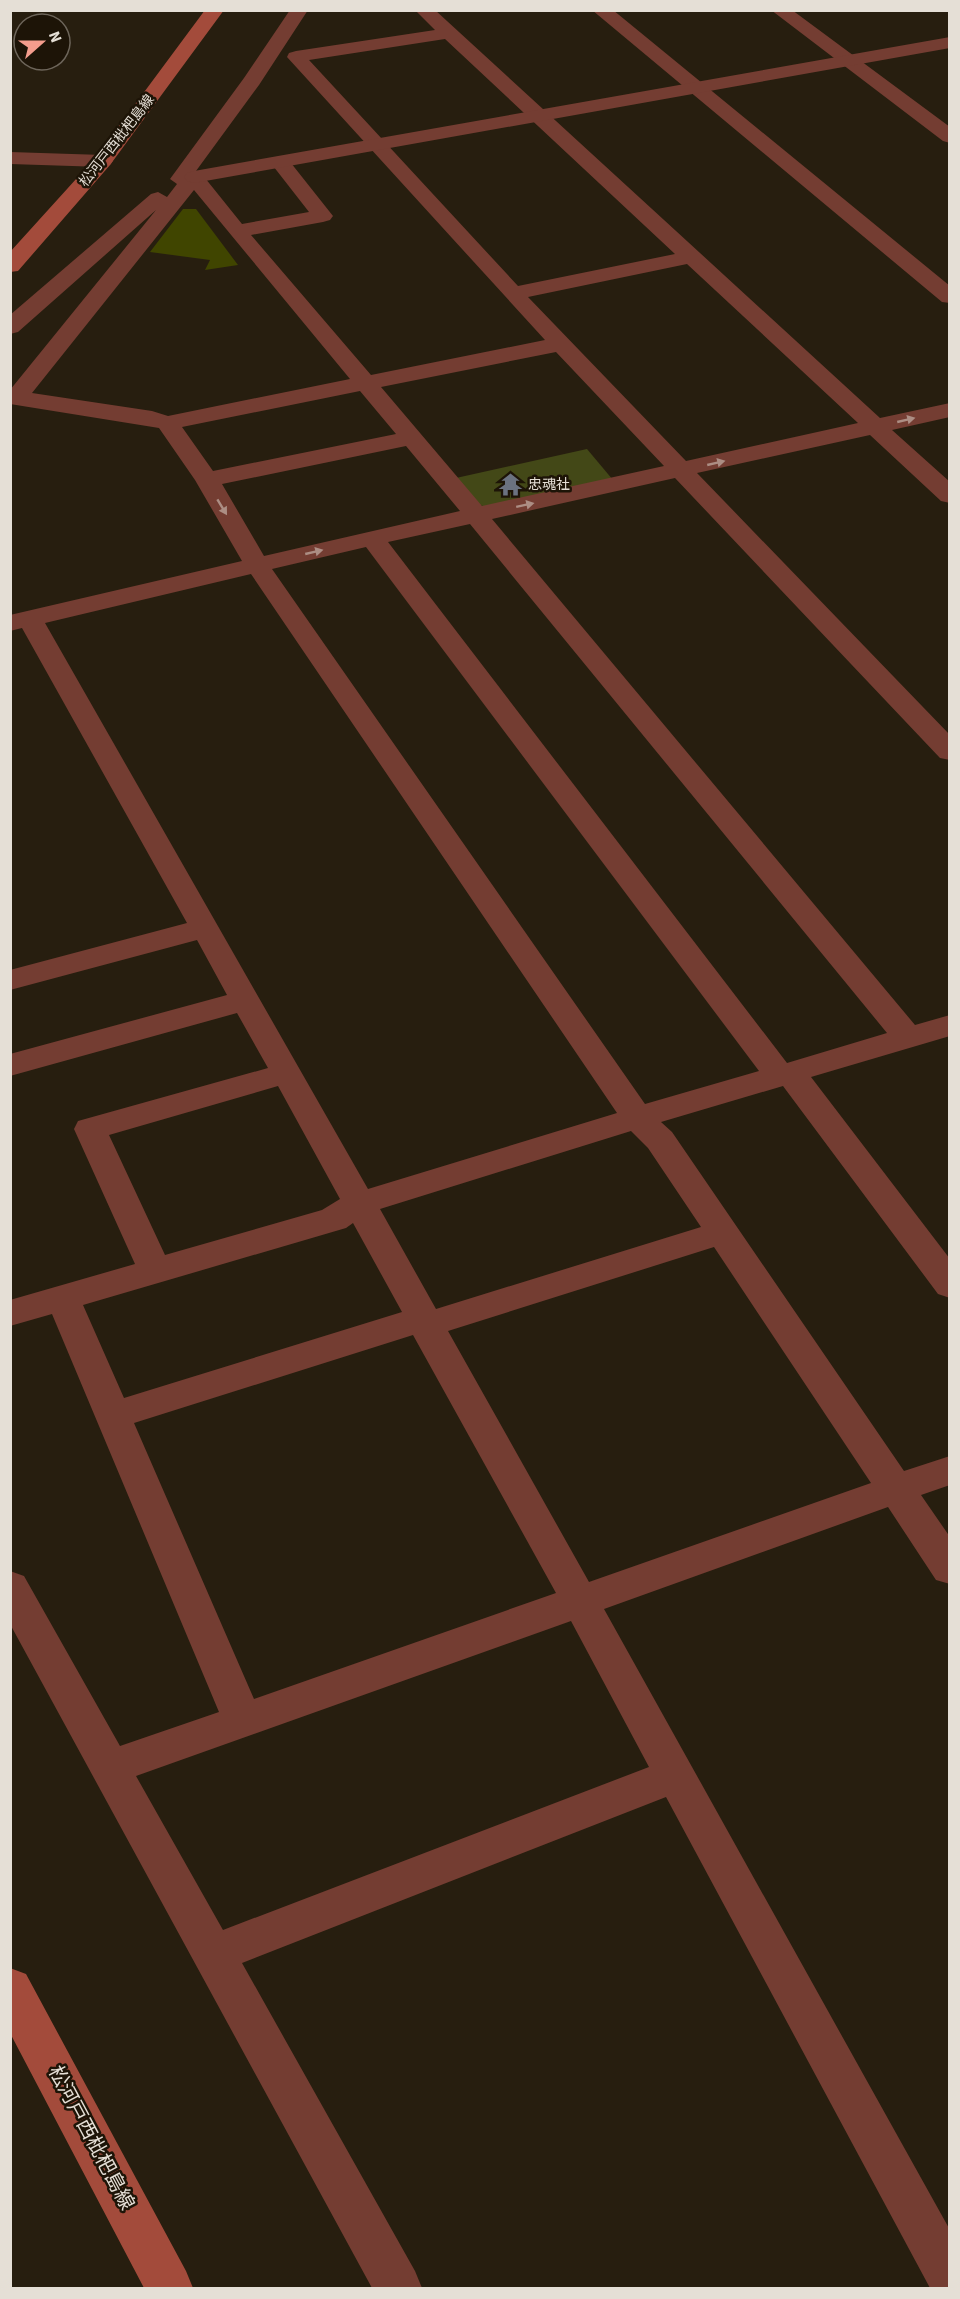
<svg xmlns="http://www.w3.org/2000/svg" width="960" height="2299" font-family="'Source Sans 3','Noto Sans JP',sans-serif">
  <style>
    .green { fill: #404500 }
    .forest { fill: #434817 }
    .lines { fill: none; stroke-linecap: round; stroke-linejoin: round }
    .minor { fill: #743d32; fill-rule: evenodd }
    .tertiary { fill: #743d32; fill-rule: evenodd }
    .secondary { fill: #a34b3b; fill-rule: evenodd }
    .oneway { fill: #ac8e84 }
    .labels { text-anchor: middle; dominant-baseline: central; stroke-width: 5; stroke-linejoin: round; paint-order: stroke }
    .far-street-label { font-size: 14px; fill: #e5dfd6; stroke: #1d1407 }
    .far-poi-label { font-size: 14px; fill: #e5dfd6; stroke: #1d1407; text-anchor: start }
    .near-street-label { font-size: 20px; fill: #e5dfd6; stroke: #1d1407 }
  </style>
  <rect width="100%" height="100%" fill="#271e0f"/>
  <path class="green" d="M 183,209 L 196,209 L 238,265 L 205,270 L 210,260 L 150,252 Z"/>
  <path class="forest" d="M 587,449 L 613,480 L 489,508 L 477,504 L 456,478 Z"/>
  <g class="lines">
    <path class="minor" d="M 290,10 L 308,10 L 259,85 L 196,171 L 201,173 L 242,224 L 309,212 L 270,162 L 273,158 L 287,158 L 333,216 L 330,220 L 323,222 L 251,235 L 371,375 L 545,340 L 287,57 L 289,53 L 296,51 L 435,30 L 415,10 L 435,10 L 880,418 L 950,403 L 950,417 L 892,430 L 950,482 L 950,503 L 941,501 L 870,435 L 697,473 L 950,735 L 950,760 L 940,758 L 675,478 L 492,519 L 915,1025 L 950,1015 L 950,1036 L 811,1077 L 950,1259 L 950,1298 L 938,1294 L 783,1086 L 661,1122 L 672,1132 L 904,1471 L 950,1456 L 950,1485 L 921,1495 L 950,1537 L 950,1584 L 936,1580 L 888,1507 L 604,1609 L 950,2230 L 950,2288 L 930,2288 L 666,1797 L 242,1963 L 415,2271 L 422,2288 L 372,2288 L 10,1624 L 10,1571 L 24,1576 L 120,1746 L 219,1712 L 52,1314 L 10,1326 L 10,1300 L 135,1264 L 74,1129 L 78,1121 L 268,1068 L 237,1013 L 10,1076 L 10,1054 L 227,995 L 197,940 L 10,990 L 10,970 L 187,923 L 22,628 L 10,631 L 10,615 L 242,561 L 195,480 L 159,428 L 10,404 L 10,390 L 156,210 L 18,332 L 10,334 L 10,315 L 151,194 L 158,192 L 167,197 L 177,184 L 170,179 L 244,78 ZM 445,39 L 675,254 L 518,286 L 309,60 ZM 194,190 L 350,379 L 168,416 L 152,411 L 32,393 ZM 687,264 L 858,423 L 686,461 L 528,297 ZM 556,352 L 664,466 L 482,506 L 381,387 ZM 360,391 L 396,434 L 213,471 L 182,427 ZM 406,446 L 460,511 L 264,556 L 222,484 ZM 470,524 L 887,1033 L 787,1063 L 388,542 ZM 366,547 L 759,1071 L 645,1104 L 272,569 ZM 251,574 L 617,1113 L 368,1189 L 45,623 ZM 278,1086 L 340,1199 L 322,1210 L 165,1255 L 109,1135 ZM 631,1131 L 648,1148 L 701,1227 L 436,1309 L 380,1209 ZM 353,1223 L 402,1312 L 124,1398 L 83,1305 L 346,1228 ZM 714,1247 L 871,1483 L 589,1582 L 448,1331 ZM 413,1335 L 556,1593 L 254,1699 L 134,1423 ZM 571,1621 L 649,1767 L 223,1930 L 136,1776 Z
      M 592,10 L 613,10 L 950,286 L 950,303 L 942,302 Z
      M 771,10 L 792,10 L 950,127 L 950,143 L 943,141 Z
      M 10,152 L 103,155 L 110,157 L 113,161 L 110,165 L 103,167 L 10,164 Z"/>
    <path class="tertiary" d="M 950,37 L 950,48 L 194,183 L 187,181 L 184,177 L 187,173 L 194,171 Z"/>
    <path class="secondary" d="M 205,10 L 224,10 L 110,165 L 18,271 L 10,272 L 10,252 L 96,157 Z
      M 10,1968 L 26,1974 L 186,2271 L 193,2288 L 144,2288 L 10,2033 Z"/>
  </g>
  <defs><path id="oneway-solid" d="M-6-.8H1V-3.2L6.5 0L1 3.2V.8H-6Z" transform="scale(1.5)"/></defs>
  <g class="oneway">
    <use href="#oneway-solid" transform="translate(906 420) rotate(-13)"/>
    <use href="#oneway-solid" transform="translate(716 463) rotate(-13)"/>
    <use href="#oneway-solid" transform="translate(525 505) rotate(-12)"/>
    <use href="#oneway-solid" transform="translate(222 507) rotate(59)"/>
    <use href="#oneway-solid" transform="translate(314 552) rotate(-13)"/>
  </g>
  <defs>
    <symbol id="temple-bare" viewBox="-9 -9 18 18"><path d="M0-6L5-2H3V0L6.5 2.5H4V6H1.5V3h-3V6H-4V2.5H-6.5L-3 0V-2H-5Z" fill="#6b7280" stroke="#1d1407" stroke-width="2.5" paint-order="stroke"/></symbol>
  </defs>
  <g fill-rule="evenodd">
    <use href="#temple-bare" x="494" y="468" width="33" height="33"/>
  </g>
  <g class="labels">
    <g class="far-street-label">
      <text transform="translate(117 141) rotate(-52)">松河戸西枇杷島線</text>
    </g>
    <g class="far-poi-label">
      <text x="528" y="485">忠魂社</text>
    </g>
    <g class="near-street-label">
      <text transform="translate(91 2138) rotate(62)">松河戸西枇杷島線</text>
    </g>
  </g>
  <rect width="960" height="2299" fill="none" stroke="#e5dfd6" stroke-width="24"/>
  <g transform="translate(42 42) rotate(69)"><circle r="28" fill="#1d1407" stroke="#6d655a" stroke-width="1.5"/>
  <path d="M0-4.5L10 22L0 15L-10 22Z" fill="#f49d8d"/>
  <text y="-9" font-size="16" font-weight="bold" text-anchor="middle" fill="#e5dfd6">N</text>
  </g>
</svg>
